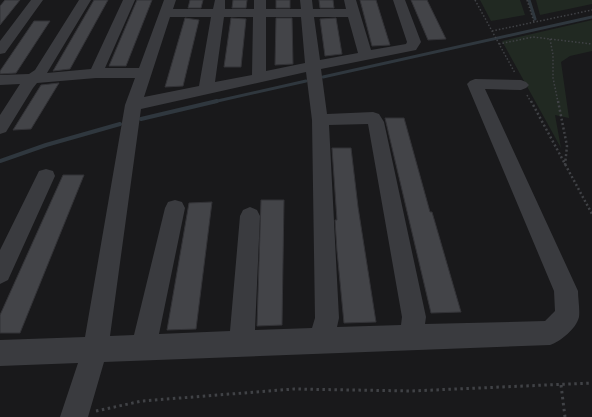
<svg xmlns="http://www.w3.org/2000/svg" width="592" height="417" font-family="Quicksand,sans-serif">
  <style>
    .green { fill: #212922 }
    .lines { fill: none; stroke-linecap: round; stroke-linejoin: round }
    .stream-far1 { stroke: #2f373e; stroke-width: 3 }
    .stream { stroke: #2f373e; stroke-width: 4 }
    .building { fill: #434448; stroke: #333337 }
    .path-far2 { stroke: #404246; stroke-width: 1.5; stroke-dasharray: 1.5 2; stroke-linecap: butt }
    .path-far1 { stroke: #404246; stroke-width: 2.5; stroke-dasharray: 2 2.5; stroke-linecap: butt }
    .path { stroke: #404246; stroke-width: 3; stroke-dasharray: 2.5 3.5; stroke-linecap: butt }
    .minor { fill: #3a3b3f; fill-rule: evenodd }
  </style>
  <rect width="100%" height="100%" fill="#19191b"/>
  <path class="green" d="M 480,0 L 520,0 L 525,15 L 491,21 Z
    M 536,0 L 592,0 L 592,4 L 540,15 Z
    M 592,20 L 592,51 L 570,56 L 561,62 L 569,118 L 555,115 L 561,148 L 502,41 Z"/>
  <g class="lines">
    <path class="stream-far1" d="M 529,0 L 535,19
      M 323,77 L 592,17
      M 213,102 L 306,81"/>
    <path class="stream" d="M 141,119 L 217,101
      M 0,161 L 46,145 L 120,124"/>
  </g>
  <path class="building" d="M 5,0 L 20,0 L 0,25 L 0,6 Z
    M 94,0 L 108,0 L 70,69 L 53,71 Z
    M 137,0 L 152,0 L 126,66 L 109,66 Z
    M 190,0 L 203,0 L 201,8 L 188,8 Z
    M 233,0 L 247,0 L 246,8 L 232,8 Z
    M 276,0 L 290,0 L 290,8 L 276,8 Z
    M 319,0 L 333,0 L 334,8 L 320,8 Z
    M 360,0 L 376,0 L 390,45 L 372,46 Z
    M 411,0 L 427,0 L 446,39 L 428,40 Z
    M 185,18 L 199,20 L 183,86 L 165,87 Z
    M 231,18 L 246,19 L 241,67 L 224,67 Z
    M 276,18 L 292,18 L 293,64 L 275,65 Z
    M 336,18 L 342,54 L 325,56 L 320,19 Z
    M 34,21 L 50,21 L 16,73 L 0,74 L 0,71 Z
    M 59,83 L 31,129 L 13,130 L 41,85 Z
    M 385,118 L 404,118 L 430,212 L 432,212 L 461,312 L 431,313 Z
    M 332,148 L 351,148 L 358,207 L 376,322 L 344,323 L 337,251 L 335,220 L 337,220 Z
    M 63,175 L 84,175 L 20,333 L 0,333 L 0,315 Z
    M 261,200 L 284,200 L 282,325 L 257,326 Z
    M 212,202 L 196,329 L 167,330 L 189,203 Z"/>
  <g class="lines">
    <path class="path-far2" d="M 475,0 L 515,73
      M 527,0 L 534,22
      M 492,31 L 592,10
      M 550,39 L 553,55 L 553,78 L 558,102
      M 499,44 L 533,37 L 592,44
      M 527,95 L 531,102"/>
    <path class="path-far1" d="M 531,101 L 592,214
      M 558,101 L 567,146 L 565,165"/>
    <path class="path" d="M 561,385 L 565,417
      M 96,411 L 142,401 L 294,389 L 411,391 L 592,383"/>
    <path class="minor" d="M 31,0 L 43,0 L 5,53 L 0,54 L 0,41 Z
      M 79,0 L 91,0 L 47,73 L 91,69 L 123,0 L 135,0 L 105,68 L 139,68 L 164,0 L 176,0 L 173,9 L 213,9 L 215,0 L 225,0 L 225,9 L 254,9 L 254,0 L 266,0 L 266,9 L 301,9 L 300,0 L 312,0 L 313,9 L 346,9 L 344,0 L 356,0 L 371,50 L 406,44 L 407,42 L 393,0 L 405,0 L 421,42 L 416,50 L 321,69 L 327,114 L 373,112 L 379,114 L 384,122 L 426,317 L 425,324 L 545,321 L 555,311 L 554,291 L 467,84 L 470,81 L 475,79 L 521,80 L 526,82 L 529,85 L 526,88 L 521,90 L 485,89 L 578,291 C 578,299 580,309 579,317 C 576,329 561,341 550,345 L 104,362 L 88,417 L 60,417 L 78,363 L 0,366 L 0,340 L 85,337 L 125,105 L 135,78 L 96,78 L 37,83 L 33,88 L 6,132 L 0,134 L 0,115 L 20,84 L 0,85 L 0,75 L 29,74 L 35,70 ZM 170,17 L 211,17 L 199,86 L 144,97 ZM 224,17 L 253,17 L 252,75 L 215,82 ZM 266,17 L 301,17 L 305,63 L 266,71 ZM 314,17 L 348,17 L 358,53 L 320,60 ZM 306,72 L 312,120 L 315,318 L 312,328 L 255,330 L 260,216 L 257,210 L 250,207 L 243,210 L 240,216 L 230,331 L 159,334 L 185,208 L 182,202 L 175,200 L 168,202 L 165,208 L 134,335 L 110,336 L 141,109 ZM 368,124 L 402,317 L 401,325 L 337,327 L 339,318 L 329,125 Z
      M 46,169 L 53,171 L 55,176 L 8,280 L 0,284 L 0,250 L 39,171 Z"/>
  </g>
</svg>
